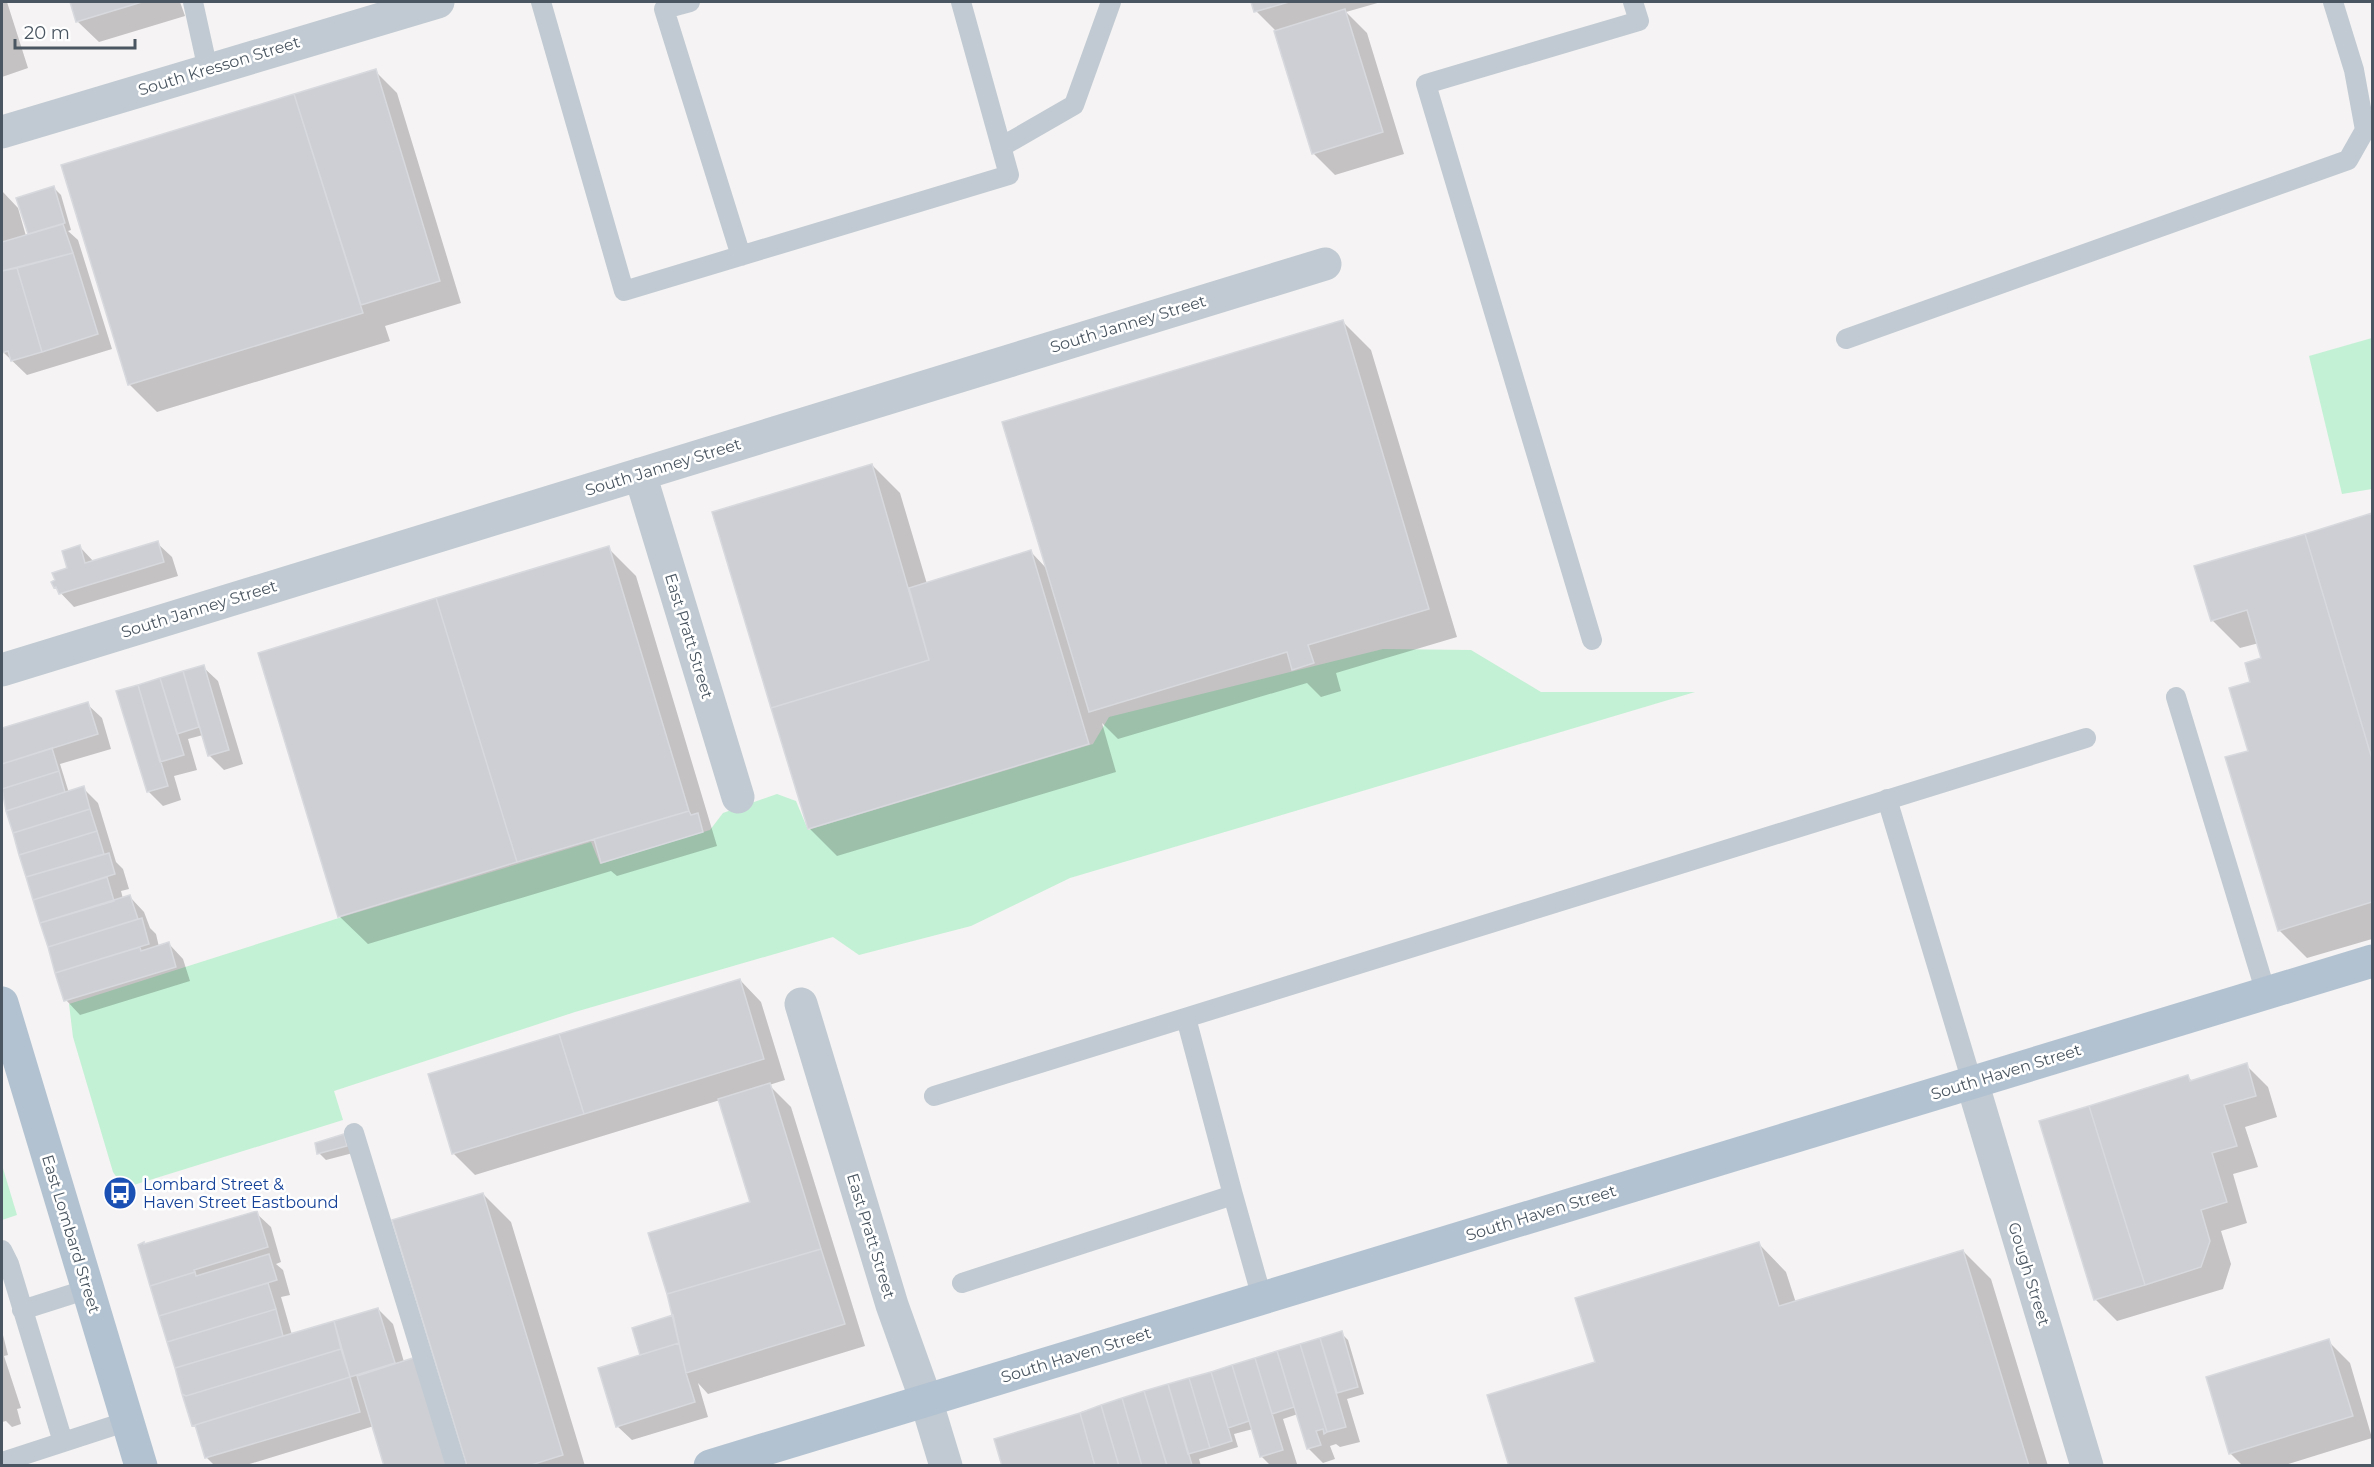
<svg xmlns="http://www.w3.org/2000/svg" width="2374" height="1467" font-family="Montserrat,sans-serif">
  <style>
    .green { fill: #c3f1d5 }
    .shadow { fill: #0003 }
    .building { fill: #cdcfd5; stroke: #d7d9de; stroke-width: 1.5 }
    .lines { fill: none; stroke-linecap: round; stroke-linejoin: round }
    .service { stroke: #c1cad2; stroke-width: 20 }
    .minor { stroke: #c1cad2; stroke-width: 33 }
    .primary { stroke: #b3c2d1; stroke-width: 33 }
    .labels { text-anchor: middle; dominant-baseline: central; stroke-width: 5; stroke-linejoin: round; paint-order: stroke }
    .street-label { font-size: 16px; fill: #4a5661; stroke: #fff }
    .transit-label { font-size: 16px; fill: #164399; stroke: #fff; text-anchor: start }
  </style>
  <rect width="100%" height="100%" fill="#f5f3f3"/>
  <path class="green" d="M 2372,338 L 2372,489 L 2342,494 L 2309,356 Z
    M 1383,649 L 1471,650 L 1541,692 L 1695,692 L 1070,878 L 971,926 L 859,955 L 833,937 L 575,1012 L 334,1091 L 343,1120 L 124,1188 L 113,1172 L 73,1037 L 69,1004 L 342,917 L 591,842 L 600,864 L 710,830 L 723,813 L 777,794 L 796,801 L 808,830 L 1093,744 L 1109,717 Z
    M 2,1165 L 17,1215 L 2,1220 Z"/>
  <path class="shadow" d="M 2,2 L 7,2 L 28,68 L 2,77 Z
    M 71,2 L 180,2 L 185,16 L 99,42 L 77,21 Z
    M 1253,2 L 1381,2 L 1346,12 L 1367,33 L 1404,154 L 1335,175 L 1313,153 L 1276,31 L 1256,11 Z
    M 375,71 L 397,93 L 461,303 L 385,326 L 390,341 L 157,412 L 129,384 L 62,166 Z
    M 54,188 L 61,195 L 71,230 L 68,231 L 78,240 L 112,349 L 27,375 L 3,352 L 2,349 L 2,191 L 18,208 L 26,236 L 31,235 L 29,233 Z
    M 1343,322 L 1371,350 L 1457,637 L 1336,673 L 1341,691 L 1321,697 L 1307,683 L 1118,739 L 1102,723 L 1116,772 L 837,856 L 809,828 L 872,465 L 900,493 L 927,584 L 1031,552 L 1047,569 Z
    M 2372,514 L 2372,939 L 2307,958 L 2279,930 L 2250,752 L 2252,683 L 2263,659 L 2259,643 L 2240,648 L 2212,620 L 2196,567 Z
    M 157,543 L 172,557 L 178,576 L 74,607 L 55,587 L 56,581 L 69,569 L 80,547 L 94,562 Z
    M 608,548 L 636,576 L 717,846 L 617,876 L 611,871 L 368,944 L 339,916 Z
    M 203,667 L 218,681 L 243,764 L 224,770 L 209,755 L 203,735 L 188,739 L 197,770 L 174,776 L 181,800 L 163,806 L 148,791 L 118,692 Z
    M 87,704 L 102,718 L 111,749 L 60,764 L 69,793 L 83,788 L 98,803 L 116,862 L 123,869 L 129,889 L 121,891 L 123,899 L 130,897 L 144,912 L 150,928 L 156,934 L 159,947 L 169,944 L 183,959 L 190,981 L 80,1015 L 66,1000 L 2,791 L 2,730 Z
    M 740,980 L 761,1002 L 785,1080 L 769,1085 L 791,1107 L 865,1346 L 708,1394 L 698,1383 L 708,1417 L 632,1440 L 617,1426 L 643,1356 L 642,1354 L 675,1316 L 752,1203 L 720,1100 L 475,1175 L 454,1154 L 430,1075 Z
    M 2246,1065 L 2268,1087 L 2277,1117 L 2245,1127 L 2258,1167 L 2233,1174 L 2247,1223 L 2221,1231 L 2231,1264 L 2223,1289 L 2117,1321 L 2096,1300 L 2041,1122 L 2188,1077 L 2193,1082 Z
    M 344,1136 L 351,1143 L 353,1153 L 326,1160 L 319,1153 Z
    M 483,1194 L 511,1222 L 585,1466 L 469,1466 Z
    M 256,1213 L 271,1227 L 281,1262 L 276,1264 L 283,1270 L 290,1295 L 281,1297 L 292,1335 L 378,1309 L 393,1324 L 404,1362 L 374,1426 L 243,1466 L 215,1466 L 207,1458 L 198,1429 L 194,1425 L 139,1246 Z
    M 1758,1243 L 1786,1272 L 1796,1303 L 1963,1251 L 1991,1279 L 2048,1466 L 1510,1466 L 1597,1363 Z
    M 2,1331 L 8,1355 L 4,1356 L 21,1408 L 17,1409 L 21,1424 L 12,1427 L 6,1421 L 2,1422 Z
    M 1341,1333 L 1348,1340 L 1364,1394 L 1347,1399 L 1360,1442 L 1340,1447 L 1336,1444 L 1330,1446 L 1335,1459 L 1323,1463 L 1308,1448 L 1298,1414 L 1283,1419 L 1297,1464 L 1293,1466 L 1271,1466 L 1261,1456 L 1253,1429 L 1234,1434 L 1238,1447 L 1199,1459 L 1201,1466 L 1004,1466 L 1083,1418 L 1081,1412 L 1232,1367 L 1234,1369 Z
    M 2328,1341 L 2350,1363 L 2372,1438 L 2282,1466 L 2243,1466 L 2230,1453 Z"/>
  <path class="building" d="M 70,2 L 142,2 L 76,22 Z
    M 1251,2 L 1289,2 L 1254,12 Z
    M 1345,9 L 1383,132 L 1312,154 L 1274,31 Z
    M 376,69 L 440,281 L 361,305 L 294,94 Z
    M 294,94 L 363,313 L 128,385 L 61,165 Z
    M 54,186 L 65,223 L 28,234 L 16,198 Z
    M 63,224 L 73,253 L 2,271 L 2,242 Z
    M 73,253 L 98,334 L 42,352 L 17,268 Z
    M 17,268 L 42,352 L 11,361 L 8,351 L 2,353 L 2,271 Z
    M 1343,320 L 1429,609 L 1308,645 L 1314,663 L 1292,670 L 1287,652 L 1089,712 L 1002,422 Z
    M 872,464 L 929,660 L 771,708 L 712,512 Z
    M 2372,513 L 2372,759 L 2305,534 Z
    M 2305,534 L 2372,759 L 2372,902 L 2278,931 L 2225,757 L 2248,751 L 2229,688 L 2250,682 L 2245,663 L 2261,658 L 2247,610 L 2211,621 L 2194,566 Z
    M 158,541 L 164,562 L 59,594 L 56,587 L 54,588 L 51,582 L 55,580 L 52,573 L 67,568 L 62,551 L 80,545 L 85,563 Z
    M 609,546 L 689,811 L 517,862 L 436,598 Z
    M 1031,550 L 1089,744 L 808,829 L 771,708 L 929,660 L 909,588 Z
    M 436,598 L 517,862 L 338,917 L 258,653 Z
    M 204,665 L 229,750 L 208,756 L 183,671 Z
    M 183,671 L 199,727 L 177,734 L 160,678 Z
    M 160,678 L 184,755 L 160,762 L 138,685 Z
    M 138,685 L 168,786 L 147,792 L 116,691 Z
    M 88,702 L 98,734 L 2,764 L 2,728 Z
    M 52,748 L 59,771 L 2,789 L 2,764 Z
    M 59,771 L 65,792 L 6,811 L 2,789 Z
    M 84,786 L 90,809 L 13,833 L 6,811 Z
    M 90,809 L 97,831 L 19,855 L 13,833 Z
    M 689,811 L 691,815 L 698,813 L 703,832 L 601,863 L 594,839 Z
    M 97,831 L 104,854 L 26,877 L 19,855 Z
    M 109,853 L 115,874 L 33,900 L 26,877 Z
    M 107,877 L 114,901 L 40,923 L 33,900 Z
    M 130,895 L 138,919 L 48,947 L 40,923 Z
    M 142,918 L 149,944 L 55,973 L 48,947 Z
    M 169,942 L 176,967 L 64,1001 L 55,973 L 140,947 L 141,951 Z
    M 740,979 L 764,1059 L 584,1114 L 559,1034 Z
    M 559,1034 L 584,1114 L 452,1154 L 428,1074 Z
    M 2247,1063 L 2256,1096 L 2224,1105 L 2237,1146 L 2212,1153 L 2227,1202 L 2201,1210 L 2210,1241 L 2201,1267 L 2145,1285 L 2089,1106 L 2188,1075 L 2190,1081 Z
    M 770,1083 L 821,1249 L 667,1294 L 648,1233 L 750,1202 L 718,1099 Z
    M 2089,1106 L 2145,1285 L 2094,1300 L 2039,1121 Z
    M 344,1134 L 347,1146 L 317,1154 L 315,1143 Z
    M 483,1193 L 563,1455 L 528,1466 L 467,1466 L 392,1220 Z
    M 257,1211 L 268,1247 L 194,1270 L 195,1272 L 150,1286 L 138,1245 L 144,1242 L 144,1244 Z
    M 1759,1242 L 1779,1306 L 1963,1250 L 2029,1466 L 1509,1466 L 1487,1395 L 1595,1362 L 1575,1298 Z
    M 821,1249 L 845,1324 L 686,1373 L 667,1294 Z
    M 269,1254 L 277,1280 L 159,1316 L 150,1286 L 195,1272 L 196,1276 Z
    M 268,1283 L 276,1309 L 167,1342 L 159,1316 Z
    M 378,1308 L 395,1363 L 350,1377 L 334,1321 Z
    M 276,1309 L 283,1336 L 175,1368 L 167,1342 Z
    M 673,1315 L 679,1343 L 640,1355 L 632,1328 Z
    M 334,1321 L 341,1349 L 186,1396 L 182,1394 L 175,1368 Z
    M 1342,1331 L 1358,1387 L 1337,1393 L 1320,1338 Z
    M 1320,1338 L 1346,1427 L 1327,1432 L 1300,1344 Z
    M 2329,1339 L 2353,1416 L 2229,1454 L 2206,1377 Z
    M 679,1343 L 686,1373 L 695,1402 L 616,1427 L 598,1368 Z
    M 1300,1344 L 1327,1432 L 1324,1434 L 1323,1429 L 1316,1431 L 1321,1445 L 1307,1449 L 1277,1351 Z
    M 341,1349 L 350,1377 L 192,1426 L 182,1394 L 186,1396 Z
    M 1277,1351 L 1294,1407 L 1272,1414 L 1255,1358 Z
    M 416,1357 L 448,1466 L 384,1466 L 357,1376 Z
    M 1255,1358 L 1283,1450 L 1260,1457 L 1232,1365 Z
    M 1232,1365 L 1249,1421 L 1228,1428 L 1211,1372 Z
    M 1211,1372 L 1232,1441 L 1210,1448 L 1189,1378 Z
    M 350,1377 L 360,1412 L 205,1458 L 195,1425 Z
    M 1189,1378 L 1210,1448 L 1188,1454 L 1168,1384 Z
    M 1168,1384 L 1192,1465 L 1189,1466 L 1167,1466 L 1144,1391 Z
    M 1144,1391 L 1167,1465 L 1165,1466 L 1142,1466 L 1122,1398 Z
    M 1122,1398 L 1142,1466 L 1119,1466 L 1101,1405 Z
    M 1101,1405 L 1119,1466 L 1095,1466 L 1080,1413 Z
    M 1080,1413 L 1095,1466 L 1002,1466 L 994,1439 Z"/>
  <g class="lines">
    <path class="service" d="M 193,2 L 208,70
      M 541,2 L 624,291 L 1009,175 L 961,2
      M 690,2 L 664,9 L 741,256
      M 1001,147 L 1074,105 L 1111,2
      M 1846,339 L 2348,160 L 2365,130 L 2354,70 L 2333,2
      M 1592,640 L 1426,84 L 1639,21 L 1633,2
      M 2176,697 L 2266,993
      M 1887,799 L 1972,1082
      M 934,1096 L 2086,738
      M 354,1133 L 456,1466
      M 1233,1195 L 1262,1298
      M 2,1250 L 9,1264 L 63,1442
      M 962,1283 L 1233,1195 L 1186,1018
      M 22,1310 L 88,1289
      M 2,1462 L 128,1421"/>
    <path class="minor" d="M 2,132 L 438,2
      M 640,474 L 738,797
      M 2,670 L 1325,264
      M 801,1004 L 892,1305 L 926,1400 L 946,1466
      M 1972,1082 L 2087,1466"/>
    <path class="primary" d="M 2,1003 L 141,1466
      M 710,1466 L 2372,961"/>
  </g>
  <defs>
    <symbol id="bus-disc" viewBox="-11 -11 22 22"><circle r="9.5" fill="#1a4fb4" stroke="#fff"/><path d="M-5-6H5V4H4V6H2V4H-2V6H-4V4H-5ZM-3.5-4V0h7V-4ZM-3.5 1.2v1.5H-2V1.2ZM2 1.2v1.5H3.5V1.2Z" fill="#fff"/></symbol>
  </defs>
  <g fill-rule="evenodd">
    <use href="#bus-disc" x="101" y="1174" width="38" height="38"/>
  </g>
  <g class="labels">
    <g class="street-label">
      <text transform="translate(219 66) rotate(-17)">South Kresson Street</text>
      <text transform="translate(1128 324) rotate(-17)">South Janney Street</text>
      <text transform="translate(663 467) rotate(-17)">South Janney Street</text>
      <text transform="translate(199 609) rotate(-17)">South Janney Street</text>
      <text transform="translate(689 636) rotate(73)">East Pratt Street</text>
      <text transform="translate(2006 1072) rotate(-17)">South Haven Street</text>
      <text transform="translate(1541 1213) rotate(-17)">South Haven Street</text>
      <text transform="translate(71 1234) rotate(73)">East Lombard Street</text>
      <text transform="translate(871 1236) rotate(73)">East Pratt Street</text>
      <text transform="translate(2029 1274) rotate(73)">Gough Street</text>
      <text transform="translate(1076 1355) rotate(-17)">South Haven Street</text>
    </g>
    <g class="transit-label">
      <text x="143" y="1184">Lombard Street &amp;<tspan x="143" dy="18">Haven Street Eastbound</tspan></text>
    </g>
  </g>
  <rect width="2374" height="1467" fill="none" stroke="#4a5661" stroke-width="6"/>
  <path d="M15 39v9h120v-9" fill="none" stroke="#4a5661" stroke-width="3"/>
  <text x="24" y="39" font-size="18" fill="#4a5661" stroke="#ffffff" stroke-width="4.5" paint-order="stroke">20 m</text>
</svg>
